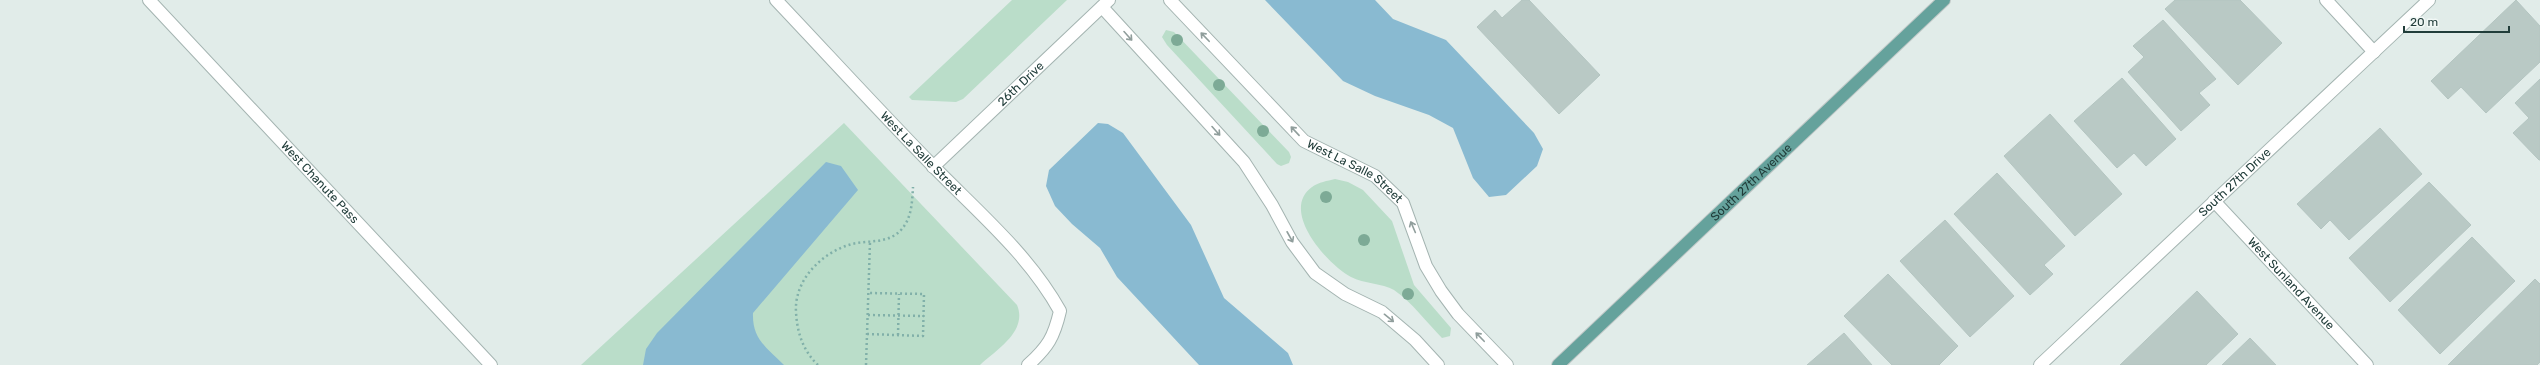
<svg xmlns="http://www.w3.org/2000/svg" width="2540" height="365" font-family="Rubik,sans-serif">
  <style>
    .green { fill: #baddc9 }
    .water { fill: #89bad1 }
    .building { fill: #b9c9c5; stroke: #b4c5c1 }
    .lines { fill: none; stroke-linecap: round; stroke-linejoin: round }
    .minor-casing { stroke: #a4b4b1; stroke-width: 14 }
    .major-casing { stroke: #c1c9c8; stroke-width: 14 }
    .path { stroke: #81b0a9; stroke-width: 2.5; stroke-dasharray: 2 3; stroke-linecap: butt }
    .minor { stroke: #fff; stroke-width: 12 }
    .major { stroke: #65a29c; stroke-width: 12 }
    .tree { fill: #7daa96 }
    .oneway { stroke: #909e9c }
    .labels { text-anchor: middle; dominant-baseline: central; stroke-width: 3; stroke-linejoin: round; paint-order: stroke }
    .street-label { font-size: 12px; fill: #213d3a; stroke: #f2f8f6 }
  </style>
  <rect width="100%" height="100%" fill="#e1ece9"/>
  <path class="green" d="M 1012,0 L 1067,0 L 963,99 L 956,102 L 912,100 L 909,97 Z
    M 1166,30 L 1174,32 L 1289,152 L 1291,157 L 1289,163 L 1281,166 L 1277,164 L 1167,45 L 1162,37 Z
    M 844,123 L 1017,305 C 1028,331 997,349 980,365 L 581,365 Z
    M 1335,179 L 1348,182 L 1363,190 L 1392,221 L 1414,285 L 1451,328 L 1450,336 L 1442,338 C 1427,323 1412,302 1394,290 C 1382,283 1364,284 1351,277 C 1328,265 1279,211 1312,187 C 1319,182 1327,181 1335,179 Z"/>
  <path class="water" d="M 1265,0 L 1375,0 L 1393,19 L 1446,40 L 1534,133 L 1543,149 L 1537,166 L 1506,195 L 1489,197 L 1473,178 L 1453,128 L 1429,115 L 1375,96 L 1343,81 Z
    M 1098,123 L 1108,124 L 1123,133 L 1191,225 L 1224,298 L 1288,353 L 1293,365 L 1199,365 L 1117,277 L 1100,248 L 1072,224 L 1055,206 L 1046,186 L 1049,170 Z
    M 826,162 L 841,166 L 858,190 L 753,313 C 752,339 767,348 784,365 L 643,365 L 646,349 L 657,333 Z"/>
  <path class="building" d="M 1522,0 L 1529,0 L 1600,75 L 1559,114 L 1477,27 L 1495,10 L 1502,18 Z
    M 2175,0 L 2240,0 L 2282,43 L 2238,85 L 2165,9 Z
    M 2516,0 L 2540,26 L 2540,62 L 2486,113 L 2461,87 L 2448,99 L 2431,81 Z
    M 2163,20 L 2216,79 L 2199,93 L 2210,105 L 2181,131 L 2128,72 L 2144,57 L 2133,46 Z
    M 2122,78 L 2176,139 L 2146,166 L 2134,153 L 2117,168 L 2074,121 Z
    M 2540,79 L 2540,160 L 2539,160 L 2513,133 L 2529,118 L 2515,103 Z
    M 2050,114 L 2122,194 L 2075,236 L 2004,156 Z
    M 2380,128 L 2422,174 L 2349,240 L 2330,220 L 2321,229 L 2297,204 Z
    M 1997,173 L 2065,246 L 2044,265 L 2053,274 L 2030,295 L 1954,214 Z
    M 2429,182 L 2471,225 L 2390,302 L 2349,258 Z
    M 1945,220 L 2014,296 L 1970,337 L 1900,261 Z
    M 2472,237 L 2515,281 L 2440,354 L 2398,310 Z
    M 1888,274 L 1958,346 L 1939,365 L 1892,365 L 1844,316 Z
    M 2535,279 L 2540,284 L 2540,362 L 2537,365 L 2448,365 Z
    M 2197,291 L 2238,334 L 2206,365 L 2120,365 Z
    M 1844,333 L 1872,365 L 1807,365 Z
    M 2250,338 L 2276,365 L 2222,365 Z"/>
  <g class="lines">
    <defs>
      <g id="minor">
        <path id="s1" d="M 149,0 L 491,365"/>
        <path id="s2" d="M 776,0 C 829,56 881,113 935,168 C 979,213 1029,255 1060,311 C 1054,337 1048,347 1028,365"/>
        <path id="s3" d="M 1170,0 L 1304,141 L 1375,176 L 1403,203 L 1426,266 L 1441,291 L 1458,314 L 1507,365"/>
        <path d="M 2326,0 L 2374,52"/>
        <path d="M 1102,7 L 1244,162 L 1272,205 L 1292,242 L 1315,273 L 1345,294 L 1382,312 L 1415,340 L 1438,365"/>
        <path id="s4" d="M 933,167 L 1109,0"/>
        <path id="s5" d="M 2214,201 L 2367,365"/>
        <path id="s6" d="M 2040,365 L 2429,0"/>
      </g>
      <g id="major">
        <path id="s7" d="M 1558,365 L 1944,0"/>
      </g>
    </defs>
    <use href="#minor" class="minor-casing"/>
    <use href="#major" class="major-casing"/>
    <path class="path" d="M 868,315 L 924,316
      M 867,334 L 923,336 L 924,294 L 869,293
      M 898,335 L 899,294
      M 818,365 C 803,351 797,332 796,312 C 794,280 822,252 852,244 C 869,240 888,244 901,230 C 912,218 912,202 913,187
      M 866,365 L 870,242"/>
    <use href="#minor" class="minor"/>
    <use href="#major" class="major"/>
  </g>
  <g class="tree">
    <circle cx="1177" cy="40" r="6"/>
    <circle cx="1219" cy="85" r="6"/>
    <circle cx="1263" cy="131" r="6"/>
    <circle cx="1326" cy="197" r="6"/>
    <circle cx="1364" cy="240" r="6"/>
    <circle cx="1408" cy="294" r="6"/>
  </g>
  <defs><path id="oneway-shaft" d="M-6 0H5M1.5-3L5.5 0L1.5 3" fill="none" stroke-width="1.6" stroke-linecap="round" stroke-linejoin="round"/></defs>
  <g class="oneway">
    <use href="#oneway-shaft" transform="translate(1128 36) rotate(48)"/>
    <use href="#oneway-shaft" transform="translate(1205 37) rotate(-134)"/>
    <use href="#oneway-shaft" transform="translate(1216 131) rotate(48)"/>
    <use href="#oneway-shaft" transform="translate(1295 131) rotate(-133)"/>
    <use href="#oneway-shaft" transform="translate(1413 227) rotate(-113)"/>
    <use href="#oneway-shaft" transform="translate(1290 237) rotate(61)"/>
    <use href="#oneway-shaft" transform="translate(1389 318) rotate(39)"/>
    <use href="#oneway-shaft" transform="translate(1480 337) rotate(-134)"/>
  </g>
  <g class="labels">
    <g class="street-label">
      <text stroke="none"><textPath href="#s4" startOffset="121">26th Drive</textPath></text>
      <text stroke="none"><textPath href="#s2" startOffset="211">West La Salle Street</textPath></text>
      <text stroke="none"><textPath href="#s3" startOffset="254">West La Salle Street</textPath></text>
      <text stroke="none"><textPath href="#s7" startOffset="266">South 27th Avenue</textPath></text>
      <text stroke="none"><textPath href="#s6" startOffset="267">South 27th Drive</textPath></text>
      <text stroke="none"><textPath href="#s1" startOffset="250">West Chanute Pass</textPath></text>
      <text stroke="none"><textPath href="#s5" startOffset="113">West Sunland Avenue</textPath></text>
    </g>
  </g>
  <path d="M2404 26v6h105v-6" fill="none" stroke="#213d3a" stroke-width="2"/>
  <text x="2410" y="26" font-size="12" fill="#213d3a" stroke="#f2f8f6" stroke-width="3" paint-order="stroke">20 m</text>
</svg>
